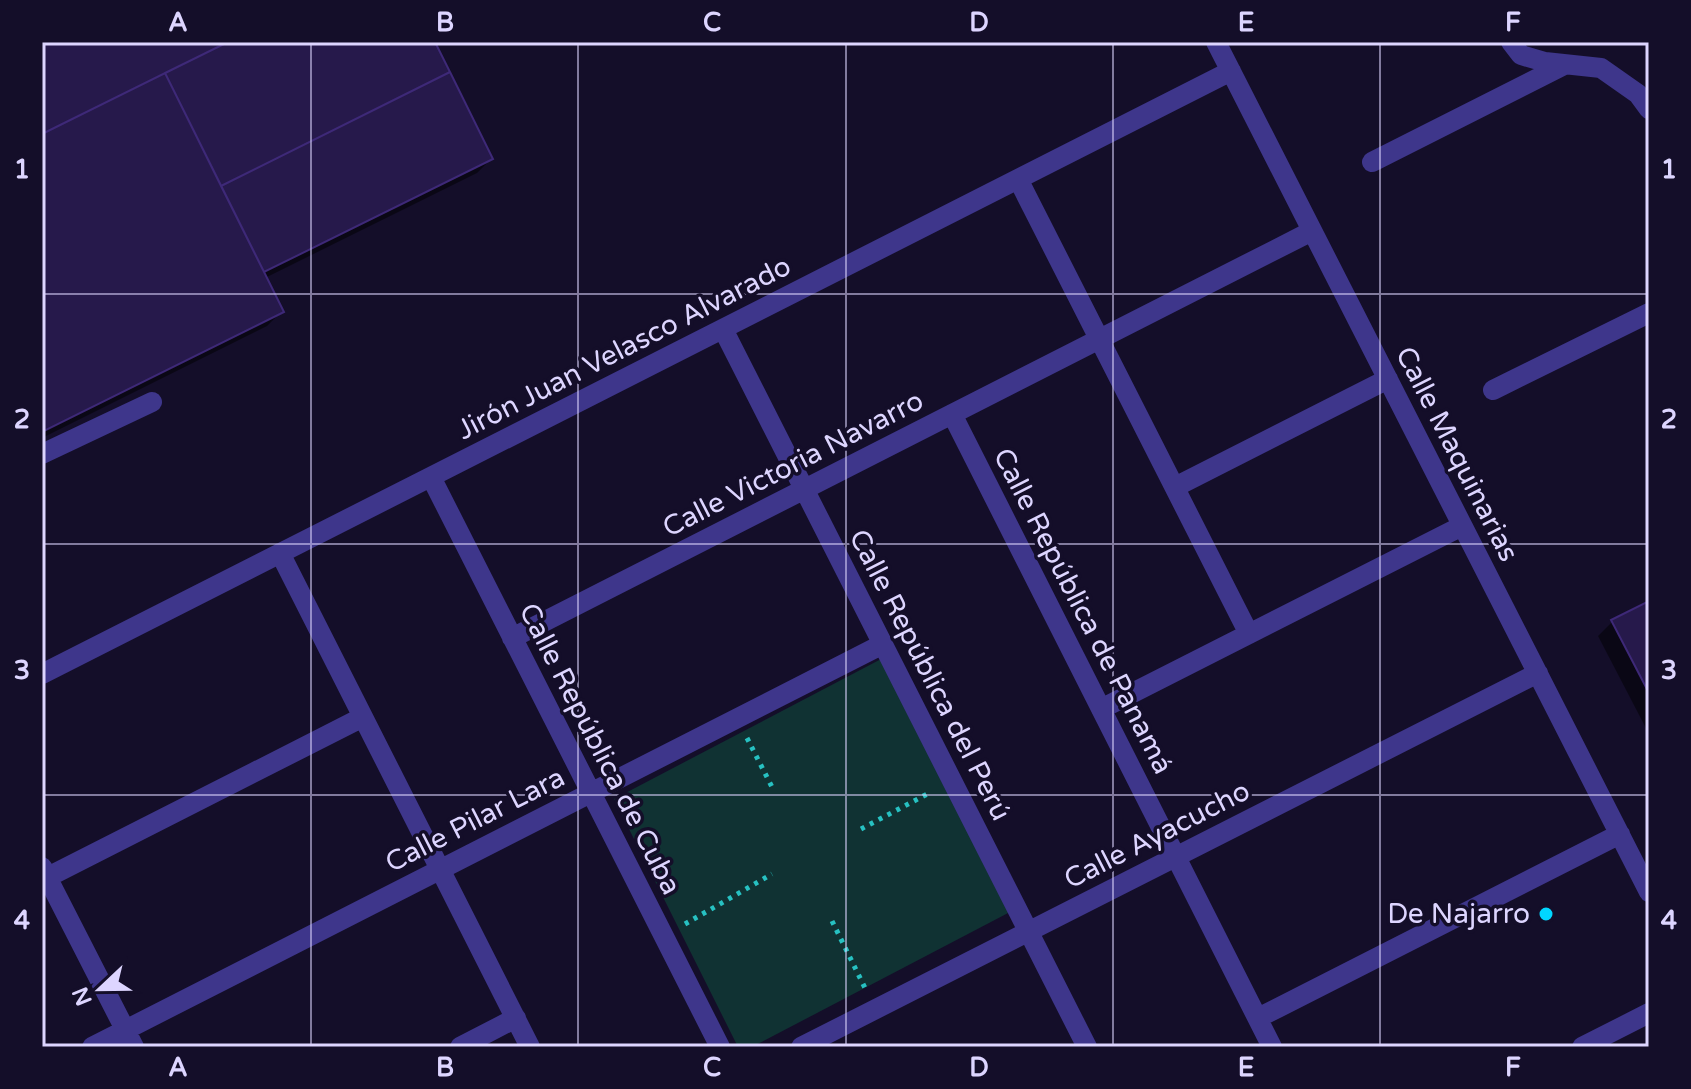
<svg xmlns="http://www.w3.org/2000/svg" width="1691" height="1089" font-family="'Varela Round',sans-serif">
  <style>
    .green { fill: #103233 }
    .shadow { fill: #0007 }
    .building { fill: #26194b; stroke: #3e2978; stroke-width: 2 }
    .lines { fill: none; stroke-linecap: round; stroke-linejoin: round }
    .path { stroke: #27c1c2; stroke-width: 5; stroke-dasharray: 4 6; stroke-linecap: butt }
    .minor { stroke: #3e368b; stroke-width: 20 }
    .grid { fill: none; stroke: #ddd5ff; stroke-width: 2; stroke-opacity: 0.55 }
    .poi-dot { fill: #01d6ff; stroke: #140e29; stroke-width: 3 }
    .labels { text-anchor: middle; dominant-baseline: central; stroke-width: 7; stroke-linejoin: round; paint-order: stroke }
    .street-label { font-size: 28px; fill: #ddd5ff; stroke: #140e29 }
    .poi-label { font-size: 28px; fill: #ddd5ff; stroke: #140e29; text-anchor: end }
    .neatline { fill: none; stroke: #ddd5ff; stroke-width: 3 }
    .grid-label { font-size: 26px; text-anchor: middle; font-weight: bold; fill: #ddd5ff }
  </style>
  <rect width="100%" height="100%" fill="#140e29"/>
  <path class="green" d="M 885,657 L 1010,912 L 752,1047 L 738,1047 L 614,799 Z"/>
  <path class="shadow" d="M 42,42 L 433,42 L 491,159 L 477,173 L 265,278 L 281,312 L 267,326 L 42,438 Z
    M 1649,603 L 1649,734 L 1598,636 L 1612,622 Z"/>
  <path class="building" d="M 42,42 L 228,42 L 42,134 Z
    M 228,42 L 435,42 L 450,72 L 221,186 L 165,73 Z
    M 450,72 L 493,159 L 264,272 L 221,186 Z
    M 165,73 L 284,312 L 42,432 L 42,134 Z
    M 1649,601 L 1649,693 L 1611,620 Z"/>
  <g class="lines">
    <path class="path" d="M 747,738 L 772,787
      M 861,829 L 931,792
      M 832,921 L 865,988
      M 685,924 L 772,874"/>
    <path class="minor" d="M 1216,42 L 1649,892
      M 1511,42 L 1521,55 L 1545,62 L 1601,68 L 1638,94 L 1649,109
      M 1372,162 L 1564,65
      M 1018,179 L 1249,634
      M 723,329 L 1087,1047
      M 1493,390 L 1649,313
      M 952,414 L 1272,1047
      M 42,454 L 152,402
      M 431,477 L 720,1047
      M 1175,487 L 1388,379
      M 280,553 L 530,1047
      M 512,638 L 1312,231
      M 42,674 L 1231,71
      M 1101,709 L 1462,526
      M 42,867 L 134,1047
      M 42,880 L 363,717
      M 1258,1018 L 1620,834
      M 92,1047 L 883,644
      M 460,1047 L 516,1018
      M 801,1047 L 1538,673
      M 1582,1047 L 1649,1013"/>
  </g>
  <path class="grid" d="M 311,42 L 311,1047M 578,42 L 578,1047M 846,42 L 846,1047M 1113,42 L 1113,1047M 1380,42 L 1380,1047M 42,294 L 1649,294M 42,544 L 1649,544M 42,795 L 1649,795"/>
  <circle class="poi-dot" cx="1546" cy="914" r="8"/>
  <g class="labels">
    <g class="street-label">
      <text transform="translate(624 348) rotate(-27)">Jirón Juan Velasco Alvarado</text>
      <text transform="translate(1457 454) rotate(63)">Calle Maquinarias</text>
      <text transform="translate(793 464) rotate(-27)">Calle Victoria Navarro</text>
      <text transform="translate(1083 611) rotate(63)">Calle República de Panamá</text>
      <text transform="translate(930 675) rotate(63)">Calle República del Perú</text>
      <text transform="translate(600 749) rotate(63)">Calle República de Cuba</text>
      <text transform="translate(475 820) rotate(-27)">Calle Pilar Lara</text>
      <text transform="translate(1157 835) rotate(-27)">Calle Ayacucho</text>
    </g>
    <g class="poi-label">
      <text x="1530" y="914">De Najarro</text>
    </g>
  </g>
  <rect width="1691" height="1089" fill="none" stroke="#140e29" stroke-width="88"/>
  <g transform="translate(100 989) rotate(248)" stroke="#140e29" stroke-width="6" paint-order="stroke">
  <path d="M0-6L14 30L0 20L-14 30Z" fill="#ddd5ff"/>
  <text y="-12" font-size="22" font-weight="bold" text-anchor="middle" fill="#ddd5ff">N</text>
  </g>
  <rect x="44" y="44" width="1603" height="1001" class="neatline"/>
  <g class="grid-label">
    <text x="178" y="31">A</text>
    <text x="445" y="31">B</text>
    <text x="712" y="31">C</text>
    <text x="979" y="31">D</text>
    <text x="1246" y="31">E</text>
    <text x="1513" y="31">F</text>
    <text x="22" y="178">1</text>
    <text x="1669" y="178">1</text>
    <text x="22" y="428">2</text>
    <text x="1669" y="428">2</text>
    <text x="22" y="679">3</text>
    <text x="1669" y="679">3</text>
    <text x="22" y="929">4</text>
    <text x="1669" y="929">4</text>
    <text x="178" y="1076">A</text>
    <text x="445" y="1076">B</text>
    <text x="712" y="1076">C</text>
    <text x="979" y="1076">D</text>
    <text x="1246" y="1076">E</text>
    <text x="1513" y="1076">F</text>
  </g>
</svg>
